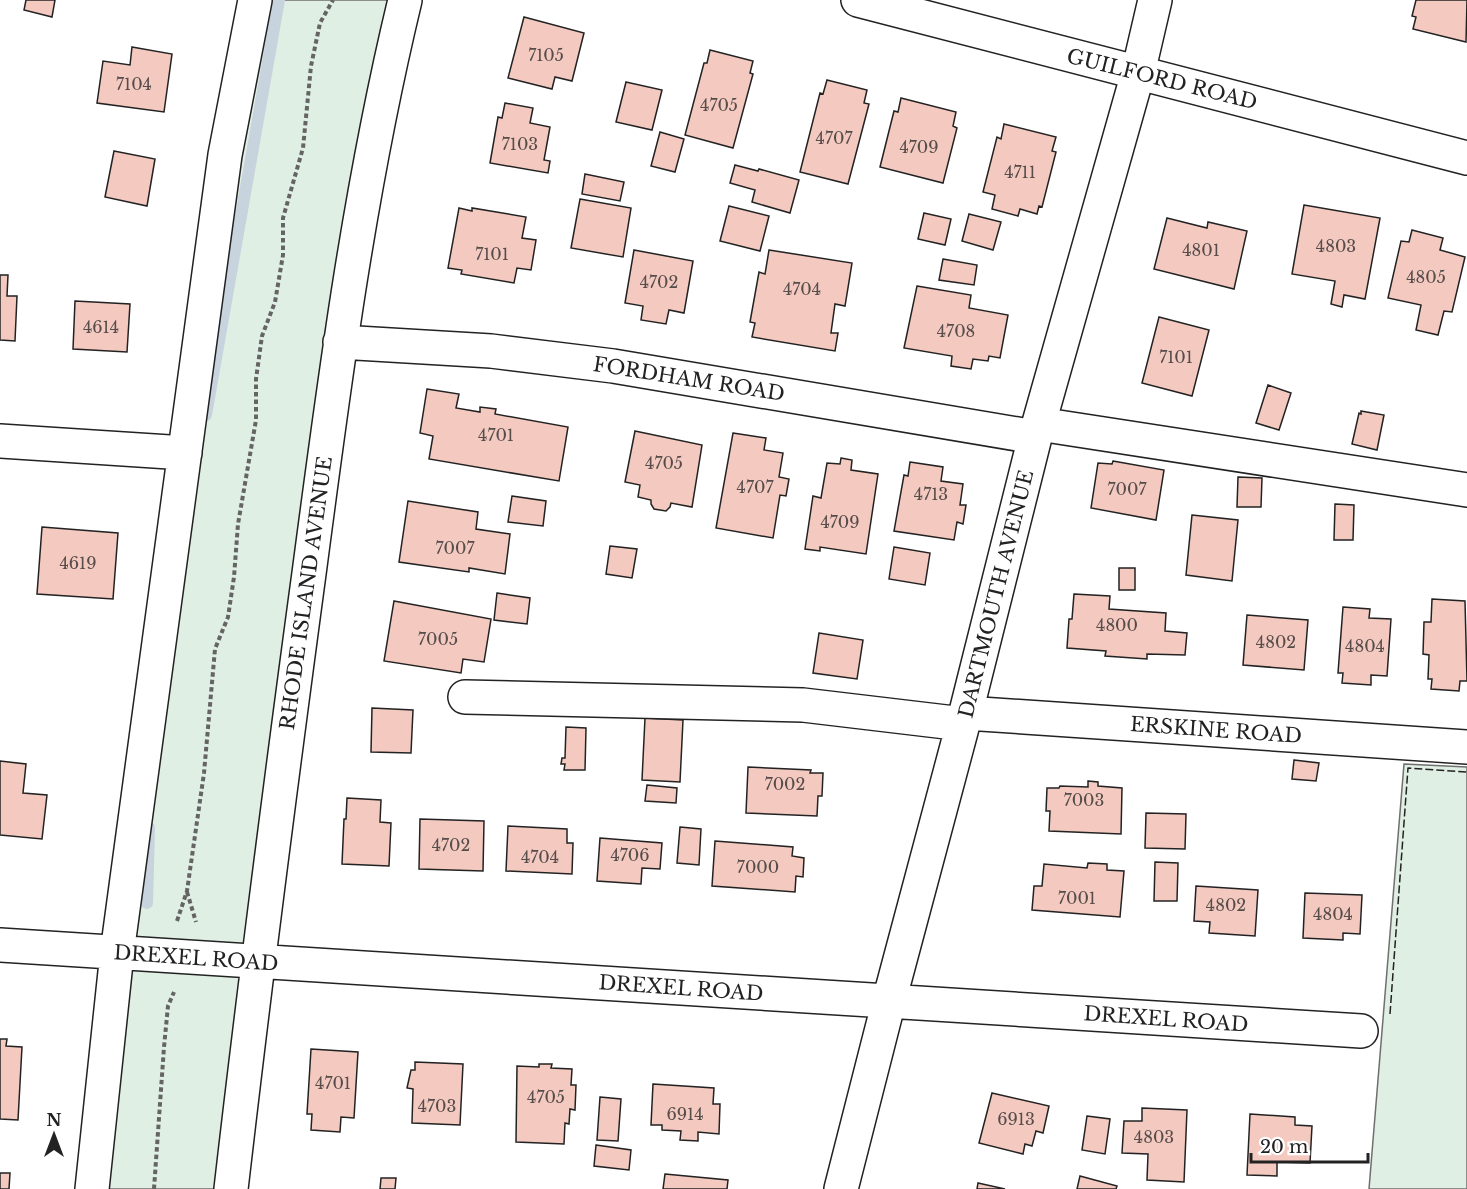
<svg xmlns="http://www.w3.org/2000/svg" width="1467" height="1189" font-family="'Libre Baskerville',serif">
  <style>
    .green { fill: #e0efe3; stroke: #6f6f6f; stroke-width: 1.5 }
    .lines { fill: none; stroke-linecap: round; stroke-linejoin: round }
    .stream { stroke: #c7d3dd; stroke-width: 12 }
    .building { fill: #f3c9c0; stroke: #222; stroke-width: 1.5 }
    .minor-casing { stroke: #222; stroke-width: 36 }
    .path { stroke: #646464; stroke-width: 4; stroke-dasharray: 4.5 3; stroke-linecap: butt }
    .minor { stroke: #fff; stroke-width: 33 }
    .fence { stroke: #222; stroke-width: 1.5; stroke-dasharray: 8 3; stroke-linecap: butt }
    .labels { text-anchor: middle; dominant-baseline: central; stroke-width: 4.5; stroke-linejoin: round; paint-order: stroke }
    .number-label { font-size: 16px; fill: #564c4a }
    .street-label { font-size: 20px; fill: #222; stroke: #fff }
  </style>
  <rect width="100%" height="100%" fill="#fff"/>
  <path class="green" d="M 255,0 L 392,0 L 231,1189 L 91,1189 L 117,953 Z
    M 1404,764 L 1467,767 L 1467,1189 L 1369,1189 Z"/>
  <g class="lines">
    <path class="stream" d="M 206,415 L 279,0
      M 147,903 L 149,828"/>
  </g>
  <path class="building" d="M 26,0 L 55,0 L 52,17 L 24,10 Z
    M 1416,0 L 1467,0 L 1466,42 L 1413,29 L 1416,17 L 1412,16 Z
    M 524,17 L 584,33 L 572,81 L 555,77 L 552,89 L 508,78 Z
    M 132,47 L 172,54 L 164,112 L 97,103 L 103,61 L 130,65 Z
    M 710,50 L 753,61 L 750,73 L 753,74 L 733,148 L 685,135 L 704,63 L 707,63 Z
    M 827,80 L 867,90 L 864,103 L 869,104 L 848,184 L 800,172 L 820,93 L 823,94 Z
    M 626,82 L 662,90 L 652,130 L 616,122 Z
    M 901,98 L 956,112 L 953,126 L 957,128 L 943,183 L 880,167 L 894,111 L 898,112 Z
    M 505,103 L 533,108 L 530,123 L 550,127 L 544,160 L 550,161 L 548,173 L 490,163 L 498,117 L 502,118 Z
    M 1004,124 L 1056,137 L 1052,151 L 1056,152 L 1042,207 L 1039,206 L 1037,214 L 1020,209 L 1018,216 L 992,209 L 995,195 L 983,192 L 997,137 L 1001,139 Z
    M 660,132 L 684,139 L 675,172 L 651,166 Z
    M 114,151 L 155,159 L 147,206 L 105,197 Z
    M 735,165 L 758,171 L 759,169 L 799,180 L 790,213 L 752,202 L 755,190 L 730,183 Z
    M 585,174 L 624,182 L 620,201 L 582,194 Z
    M 580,199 L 631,208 L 623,257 L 571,248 Z
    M 1304,205 L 1380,218 L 1365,299 L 1344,295 L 1342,307 L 1331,304 L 1335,281 L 1292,274 Z
    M 729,206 L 769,216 L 760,251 L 720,241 Z
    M 459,208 L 472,211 L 472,208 L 526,217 L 522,238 L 536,240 L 531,270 L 517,268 L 514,283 L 461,274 L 462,270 L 448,268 Z
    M 924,213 L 951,219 L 945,245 L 918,239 Z
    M 969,214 L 1001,222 L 993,250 L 962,241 Z
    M 1167,218 L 1207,228 L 1208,222 L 1247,231 L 1234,289 L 1154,269 Z
    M 1412,230 L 1443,238 L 1440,250 L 1465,257 L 1452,312 L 1444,311 L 1438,335 L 1416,330 L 1421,305 L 1388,298 L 1401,241 L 1409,242 Z
    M 634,250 L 693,261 L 684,313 L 669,310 L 666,324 L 641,320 L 643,306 L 625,303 Z
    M 769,250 L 852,263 L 845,306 L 835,304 L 831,333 L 838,333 L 835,351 L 752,337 L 755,323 L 750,322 L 759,272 L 765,274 Z
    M 943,259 L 977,265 L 974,285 L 939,280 Z
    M 0,275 L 8,275 L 7,296 L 17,296 L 15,341 L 0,340 Z
    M 917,286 L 971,295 L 969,308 L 1008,315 L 1000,358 L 989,356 L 988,361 L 973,359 L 971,369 L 951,366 L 952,356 L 904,348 Z
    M 75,301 L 130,304 L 127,352 L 73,349 Z
    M 1159,317 L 1209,330 L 1192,396 L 1142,383 Z
    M 1268,385 L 1291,393 L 1279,430 L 1256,423 Z
    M 427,389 L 459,394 L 456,408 L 480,412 L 480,407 L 496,409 L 495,414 L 568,427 L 559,481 L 429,459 L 433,436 L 420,433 Z
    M 1361,411 L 1384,415 L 1377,450 L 1352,444 L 1359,413 L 1361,414 Z
    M 635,431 L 702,445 L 692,507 L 671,503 L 670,507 L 666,511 L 654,509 L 651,504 L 651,500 L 638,497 L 640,485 L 625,482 Z
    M 733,433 L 766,438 L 764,450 L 783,453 L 779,477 L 789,479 L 786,496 L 780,495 L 773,538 L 716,528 Z
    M 841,458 L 852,460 L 851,470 L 878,474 L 866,554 L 820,547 L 820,551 L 805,549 L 813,496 L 821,498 L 827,463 L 840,464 Z
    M 1113,461 L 1164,470 L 1156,520 L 1091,508 L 1098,463 L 1112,464 Z
    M 910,462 L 943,467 L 941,481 L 963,484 L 960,505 L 966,505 L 963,524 L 957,522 L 954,540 L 894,531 L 904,475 L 908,476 Z
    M 1238,477 L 1262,478 L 1261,507 L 1237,507 Z
    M 512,496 L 546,501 L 543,526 L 508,522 Z
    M 408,501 L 478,512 L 476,529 L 510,534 L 505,574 L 469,568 L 469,572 L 399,562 Z
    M 1335,504 L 1354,505 L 1353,540 L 1334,540 Z
    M 1192,515 L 1238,520 L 1232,581 L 1186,575 Z
    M 42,527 L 118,533 L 113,599 L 37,594 Z
    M 610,546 L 637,549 L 632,578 L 606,574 Z
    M 894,547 L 930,553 L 925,585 L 889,579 Z
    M 1119,568 L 1135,568 L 1135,590 L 1119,590 Z
    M 497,593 L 530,598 L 527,624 L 494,620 Z
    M 1074,594 L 1110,596 L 1109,609 L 1166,613 L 1165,631 L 1187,633 L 1185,655 L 1147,654 L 1147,659 L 1105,656 L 1106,651 L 1067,648 L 1069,619 L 1072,619 Z
    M 1432,599 L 1465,601 L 1467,681 L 1460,681 L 1459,691 L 1431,689 L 1432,679 L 1428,679 L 1429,655 L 1423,654 L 1424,622 L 1431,622 Z
    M 394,601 L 491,619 L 484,662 L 463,659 L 461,673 L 384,661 Z
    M 1343,607 L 1370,609 L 1369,618 L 1391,619 L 1387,676 L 1371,675 L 1371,685 L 1342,683 L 1343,673 L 1338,673 Z
    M 1247,615 L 1308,620 L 1304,670 L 1243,665 Z
    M 819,633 L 863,640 L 857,679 L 813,673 Z
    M 372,708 L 413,710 L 411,753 L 371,752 Z
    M 645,718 L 683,720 L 680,782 L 642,780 Z
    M 566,727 L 586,728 L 585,770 L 564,770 L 565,764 L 561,764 L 562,758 L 565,758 Z
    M 1294,760 L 1319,763 L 1316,781 L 1292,779 Z
    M 0,761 L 26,764 L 23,793 L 47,795 L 42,839 L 0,835 Z
    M 748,767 L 811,770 L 810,773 L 823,773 L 822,796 L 818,796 L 817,816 L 746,813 Z
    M 1088,781 L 1098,782 L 1098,786 L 1122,788 L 1121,834 L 1049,831 L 1050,811 L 1046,811 L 1047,788 L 1059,788 L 1060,786 L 1088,787 Z
    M 647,785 L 677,788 L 676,803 L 645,801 Z
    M 347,798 L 381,800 L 380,822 L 391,823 L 389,866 L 342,864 L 344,819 L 346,819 Z
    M 1146,813 L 1186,814 L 1185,849 L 1145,848 Z
    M 420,819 L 484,821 L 483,871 L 419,869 Z
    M 508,826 L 567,829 L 567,843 L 573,843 L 572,874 L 506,871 Z
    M 680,827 L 701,829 L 699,865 L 677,863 Z
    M 600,838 L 662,843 L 660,869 L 642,868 L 641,884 L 597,881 Z
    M 715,841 L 793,847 L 792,856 L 804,858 L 803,877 L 796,876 L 795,892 L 712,886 Z
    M 1155,862 L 1178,863 L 1177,901 L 1154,901 Z
    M 1088,863 L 1107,864 L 1107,870 L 1124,871 L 1120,917 L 1032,910 L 1034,886 L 1042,886 L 1044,864 L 1087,868 Z
    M 1196,886 L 1258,890 L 1255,936 L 1209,933 L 1210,922 L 1194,921 Z
    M 1305,893 L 1362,895 L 1360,934 L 1343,933 L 1343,940 L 1303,938 Z
    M 0,1039 L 7,1039 L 6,1046 L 22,1047 L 18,1120 L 0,1119 Z
    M 311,1049 L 358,1052 L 354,1118 L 341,1117 L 340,1132 L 311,1130 L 312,1114 L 307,1114 Z
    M 415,1062 L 463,1064 L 460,1125 L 412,1123 L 413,1089 L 407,1088 L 411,1070 L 415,1070 Z
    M 539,1064 L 552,1064 L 551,1068 L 572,1069 L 571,1085 L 576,1085 L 575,1110 L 570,1109 L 569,1124 L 565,1123 L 564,1144 L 516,1142 L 517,1066 L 539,1067 Z
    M 653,1084 L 714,1088 L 713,1104 L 720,1104 L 719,1134 L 698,1132 L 698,1141 L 680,1140 L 681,1131 L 662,1130 L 662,1125 L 651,1125 Z
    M 992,1093 L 1049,1106 L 1043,1133 L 1036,1131 L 1032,1146 L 1025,1144 L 1023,1154 L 979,1143 Z
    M 600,1097 L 621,1099 L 618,1141 L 597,1140 Z
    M 1142,1108 L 1187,1110 L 1184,1182 L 1147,1180 L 1148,1154 L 1122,1153 L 1124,1121 L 1142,1121 Z
    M 1250,1114 L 1295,1117 L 1295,1125 L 1312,1126 L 1310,1163 L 1277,1162 L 1277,1176 L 1247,1175 Z
    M 1087,1116 L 1110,1119 L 1105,1154 L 1082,1150 Z
    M 596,1145 L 631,1150 L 629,1170 L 594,1166 Z
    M 0,1173 L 10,1173 L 9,1189 L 0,1189 Z
    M 665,1174 L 728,1180 L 727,1189 L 663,1189 Z
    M 1080,1176 L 1117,1186 L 1116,1189 L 1077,1189 Z
    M 381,1178 L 396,1178 L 395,1189 L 380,1189 Z
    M 978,1183 L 1005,1189 L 977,1189 Z"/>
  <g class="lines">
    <defs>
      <path id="minor" d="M 858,0 L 1467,158
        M 340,342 L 491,351 L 613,366 L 1035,437
        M 1039,424 L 1467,490
        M 0,441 L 185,453
        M 465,697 L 803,705 L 963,724
        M 966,713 L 1467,747
        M 0,945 L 1361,1031
        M 92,1189 L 117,953 L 225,155 L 255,0
        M 231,1189 C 255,981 282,773 310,566 C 335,376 360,186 405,0
        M 841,1189 L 889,1001 L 963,724 L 1035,437 L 1138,73 L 1155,0"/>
    </defs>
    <use href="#minor" class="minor-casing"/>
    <path class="path" d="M 187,892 L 196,922
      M 177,921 L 187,891 L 204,773 L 215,649 L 228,617 L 234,577 L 238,524 L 256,420 L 256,379 L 262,336 L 275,302 L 283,255 L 283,218 L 303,148 L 311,66 L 320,23 L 333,0
      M 154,1189 L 164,1047 L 168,1006 L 174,992"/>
    <use href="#minor" class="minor"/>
    <path class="fence" d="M 1390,1014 L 1408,768 L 1467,772"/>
  </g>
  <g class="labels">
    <g class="number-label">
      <text x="546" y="55">7105</text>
      <text x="134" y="84">7104</text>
      <text x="719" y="105">4705</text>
      <text x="834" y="138">4707</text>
      <text x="520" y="144">7103</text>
      <text x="919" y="147">4709</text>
      <text x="1020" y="172">4711</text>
      <text x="1336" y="246">4803</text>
      <text x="1201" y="250">4801</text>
      <text x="492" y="254">7101</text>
      <text x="1426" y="277">4805</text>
      <text x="659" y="282">4702</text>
      <text x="802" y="289">4704</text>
      <text x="101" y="327">4614</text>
      <text x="956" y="331">4708</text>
      <text x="1176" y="357">7101</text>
      <text x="496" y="435">4701</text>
      <text x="664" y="463">4705</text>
      <text x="755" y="487">4707</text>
      <text x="1127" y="489">7007</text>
      <text x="931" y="494">4713</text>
      <text x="840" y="522">4709</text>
      <text x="455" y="548">7007</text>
      <text x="78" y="563">4619</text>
      <text x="1117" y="625">4800</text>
      <text x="438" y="639">7005</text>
      <text x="1276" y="642">4802</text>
      <text x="1365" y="646">4804</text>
      <text x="785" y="784">7002</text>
      <text x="1084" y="800">7003</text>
      <text x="451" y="845">4702</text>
      <text x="630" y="855">4706</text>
      <text x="540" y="857">4704</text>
      <text x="758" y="867">7000</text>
      <text x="1077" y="898">7001</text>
      <text x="1226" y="905">4802</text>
      <text x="1333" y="914">4804</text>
      <text x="333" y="1083">4701</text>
      <text x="546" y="1097">4705</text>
      <text x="437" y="1106">4703</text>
      <text x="685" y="1114">6914</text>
      <text x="1016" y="1119">6913</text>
      <text x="1154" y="1137">4803</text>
    </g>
    <g class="street-label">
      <text transform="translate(1162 79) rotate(14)">GUILFORD ROAD</text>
      <text transform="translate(689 379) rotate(9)">FORDHAM ROAD</text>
      <text transform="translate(306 593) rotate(-82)">RHODE ISLAND AVENUE</text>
      <text transform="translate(996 594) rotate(-76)">DARTMOUTH AVENUE</text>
      <text transform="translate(1216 730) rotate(4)">ERSKINE ROAD</text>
      <text transform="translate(196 958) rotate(4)">DREXEL ROAD</text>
      <text transform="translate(681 988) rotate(4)">DREXEL ROAD</text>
      <text transform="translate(1166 1019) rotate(4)">DREXEL ROAD</text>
    </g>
  </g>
  <g transform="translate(54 1135)" stroke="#ffffff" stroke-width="4.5" paint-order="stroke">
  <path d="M0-4.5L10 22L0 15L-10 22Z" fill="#222222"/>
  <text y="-9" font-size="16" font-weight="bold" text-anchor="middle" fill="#222222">N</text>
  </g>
  <path d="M1251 1153v9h117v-9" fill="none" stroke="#222222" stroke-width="3"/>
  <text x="1260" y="1153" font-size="18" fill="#222222" stroke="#ffffff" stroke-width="4.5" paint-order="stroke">20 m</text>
</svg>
